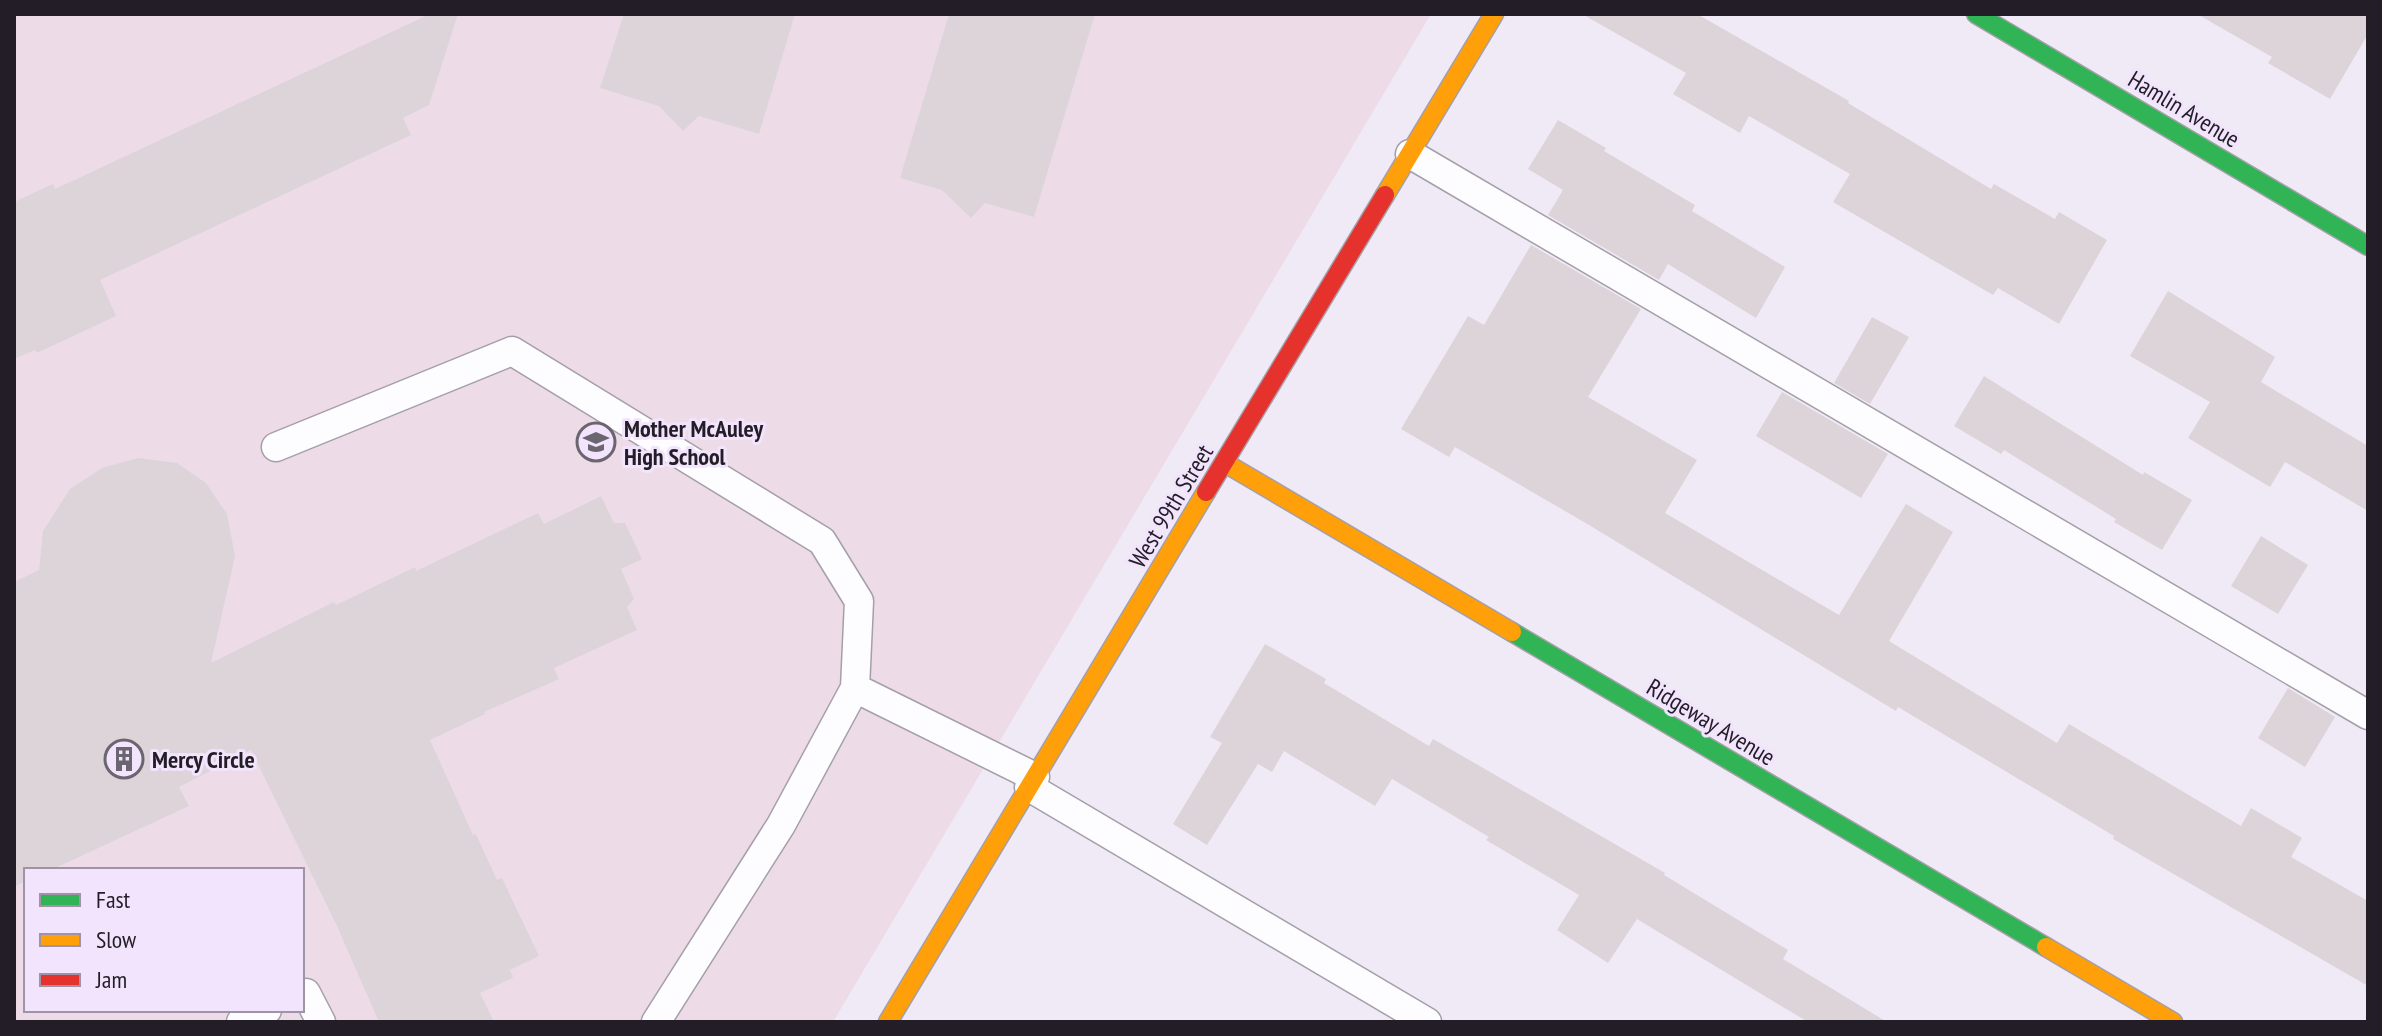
<svg xmlns="http://www.w3.org/2000/svg" width="2382" height="1036" font-family="'PT Sans Narrow',sans-serif">
  <style>
    .education { fill: #eddce7; fill-rule: evenodd }
    .building { fill: #ddd4d9 }
    .lines { fill: none; stroke-linecap: round; stroke-linejoin: round }
    .lane-casing { stroke: #a49fa8; stroke-width: 31 }
    .fast-casing { stroke: #a49fa8; stroke-width: 21 }
    .slow-casing { stroke: #a49fa8; stroke-width: 21 }
    .jam-casing { stroke: #a49fa8; stroke-width: 21 }
    .lane { stroke: #fdfcfe; stroke-width: 28 }
    .fast { stroke: #30b455; stroke-width: 18 }
    .slow { stroke: #ff9f0a; stroke-width: 18 }
    .jam { stroke: #e5322d; stroke-width: 18 }
    .labels { text-anchor: middle; dominant-baseline: central; stroke-width: 6; stroke-linejoin: round; paint-order: stroke }
    .street-label { font-size: 24px; fill: #221d26; stroke: #f1e4fc }
    .poi-label { font-size: 24px; font-weight: bold; fill: #221d26; stroke: #f1e4fc; text-anchor: start }
  </style>
  <rect width="100%" height="100%" fill="#f0eaf6"/>
  <path class="education" d="M 14,14 L 1431,14 L 833,1022 L 14,1022 ZM 26,870 L 302,870 L 302,1010 L 26,1010 Z"/>
  <path class="building" d="M 430,14 L 458,14 L 429,105 L 403,118 L 411,135 L 100,280 L 116,316 L 37,353 L 35,350 L 14,359 L 14,202 L 53,184 L 55,189 Z
    M 624,14 L 795,14 L 759,134 L 699,116 L 683,131 L 659,106 L 600,88 Z
    M 949,14 L 1095,14 L 1034,217 L 985,203 L 971,218 L 942,190 L 900,178 Z
    M 1582,14 L 1697,14 L 1849,101 L 1848,103 L 1991,189 L 1994,184 L 2055,219 L 2059,212 L 2107,240 L 2059,324 L 1998,288 L 1993,295 L 1833,202 L 1850,174 L 1749,116 L 1740,133 L 1673,94 L 1686,73 Z
    M 2197,14 L 2368,14 L 2368,34 L 2330,99 L 2268,63 L 2272,57 Z
    M 1558,120 L 1606,148 L 1604,151 L 1695,205 L 1692,211 L 1785,267 L 1756,318 L 1668,264 L 1659,280 L 1548,215 L 1563,190 L 1528,169 Z
    M 1531,245 L 1641,309 L 1588,397 L 1697,460 L 1665,513 L 1839,615 L 1906,504 L 1953,532 L 1889,641 L 2057,743 L 2069,724 L 2241,826 L 2251,808 L 2302,838 L 2291,857 L 2368,901 L 2368,986 L 2113,839 L 2114,836 L 1898,707 L 1896,711 L 1589,525 L 1455,447 L 1449,457 L 1401,429 L 1468,316 L 1484,325 Z
    M 2168,291 L 2275,357 L 2261,382 L 2368,446 L 2368,511 L 2285,462 L 2270,487 L 2188,438 L 2210,402 L 2130,356 Z
    M 1872,317 L 1909,337 L 1870,404 L 1834,383 Z
    M 1984,376 L 2143,475 L 2144,472 L 2192,500 L 2162,550 L 2114,522 L 2116,519 L 2004,450 L 2001,454 L 1954,426 Z
    M 1782,392 L 1888,454 L 1861,498 L 1756,436 Z
    M 138,458 L 177,463 L 206,483 L 227,514 L 235,556 L 211,663 L 334,602 L 336,605 L 415,567 L 416,571 L 538,513 L 544,524 L 601,496 L 614,523 L 625,523 L 642,559 L 621,569 L 634,599 L 627,607 L 637,630 L 554,668 L 559,679 L 484,712 L 485,714 L 430,740 L 473,835 L 476,834 L 497,880 L 502,878 L 539,956 L 510,970 L 513,978 L 480,993 L 494,1022 L 379,1022 L 337,926 L 251,750 L 179,787 L 189,806 L 51,870 L 26,870 L 26,881 L 14,887 L 14,582 L 39,570 L 43,531 L 70,489 L 102,468 Z
    M 2261,536 L 2308,565 L 2278,614 L 2231,586 Z
    M 1265,644 L 1326,679 L 1324,683 L 1429,746 L 1433,739 L 1665,873 L 1664,875 L 1788,950 L 1783,959 L 1887,1022 L 1808,1022 L 1637,919 L 1608,963 L 1557,930 L 1579,895 L 1486,840 L 1489,837 L 1392,779 L 1375,806 L 1284,751 L 1272,772 L 1258,764 L 1207,845 L 1173,824 L 1222,743 L 1210,737 Z
    M 2288,688 L 2335,717 L 2305,767 L 2258,738 Z"/>
  <g class="lines">
    <defs>
      <path id="lane" d="M 1410,154 L 2368,715
        M 276,447 L 512,351 L 822,541 L 859,601 L 855,688
        M 1029,787 L 1427,1022
        M 302,995 L 306,993 L 321,1022
        M 241,1022 L 267,1010
        M 656,1022 L 781,825 L 855,688 L 1035,777"/>
      <path id="fast" d="M 1976,14 L 2368,246
        M 1512,632 L 2046,947"/>
      <path id="slow" d="M 1385,195 L 1494,14
        M 1225,463 L 1512,632
        M 2046,947 L 2173,1022
        M 888,1022 L 1206,492"/>
      <path id="jam" d="M 1206,492 L 1385,195"/>
    </defs>
    <use href="#lane" class="lane-casing"/>
    <use href="#fast" class="fast-casing"/>
    <use href="#slow" class="slow-casing"/>
    <use href="#jam" class="jam-casing"/>
    <use href="#lane" class="lane"/>
    <use href="#fast" class="fast"/>
    <use href="#slow" class="slow"/>
    <use href="#jam" class="jam"/>
  </g>
  <defs>
    <symbol id="school-ring" viewBox="-11 -11 22 22"><circle r="9.5" fill="#f1e4fc" stroke="#6a656f" stroke-width="1.5"/><path d="M0-5L7-2L0 1L-7-2ZM-4 1L0 2.5L4 1V4Q0 6-4 4Z" fill="#6a656f"/></symbol>
    <symbol id="building-ring" viewBox="-11 -11 22 22"><circle r="9.5" fill="#f1e4fc" stroke="#6a656f" stroke-width="1.5"/><path d="M-4-6H4V6H1V3H-1V6H-4ZM-2.5-4.3h1.7v1.8h-1.7ZM.8-4.3h1.7v1.8H.8ZM-2.5-1h1.7V.8h-1.7ZM.8-1h1.7V.8H.8Z" fill="#6a656f"/></symbol>
  </defs>
  <g fill-rule="evenodd">
    <use href="#school-ring" x="574" y="420" width="44" height="44"/>
    <use href="#building-ring" x="102" y="737" width="44" height="44"/>
  </g>
  <g class="labels">
    <g class="street-label">
      <text transform="translate(2184 109) rotate(31)">Hamlin Avenue</text>
      <text transform="translate(1171 506) rotate(-59)">West 99th Street</text>
      <text transform="translate(1711 722) rotate(31)">Ridgeway Avenue</text>
    </g>
    <g class="poi-label">
      <text x="624" y="428">Mother McAuley<tspan x="624" dy="28">High School</tspan></text>
      <text x="152" y="759">Mercy Circle</text>
    </g>
  </g>
  <rect width="2382" height="1036" fill="none" stroke="#221d26" stroke-width="32"/>
  <rect x="24" y="868" width="280" height="144" fill="#f1e4fc" stroke="#9e94a6" stroke-width="2"/>
  <rect x="40" y="894" width="40" height="12" fill="#30b455" stroke="#9e94a6" stroke-width="2"/>
  <text x="96" y="908" font-size="24" fill="#221d26">Fast</text>
  <rect x="40" y="934" width="40" height="12" fill="#ff9f0a" stroke="#9e94a6" stroke-width="2"/>
  <text x="96" y="948" font-size="24" fill="#221d26">Slow</text>
  <rect x="40" y="974" width="40" height="12" fill="#e5322d" stroke="#9e94a6" stroke-width="2"/>
  <text x="96" y="988" font-size="24" fill="#221d26">Jam</text>
</svg>
